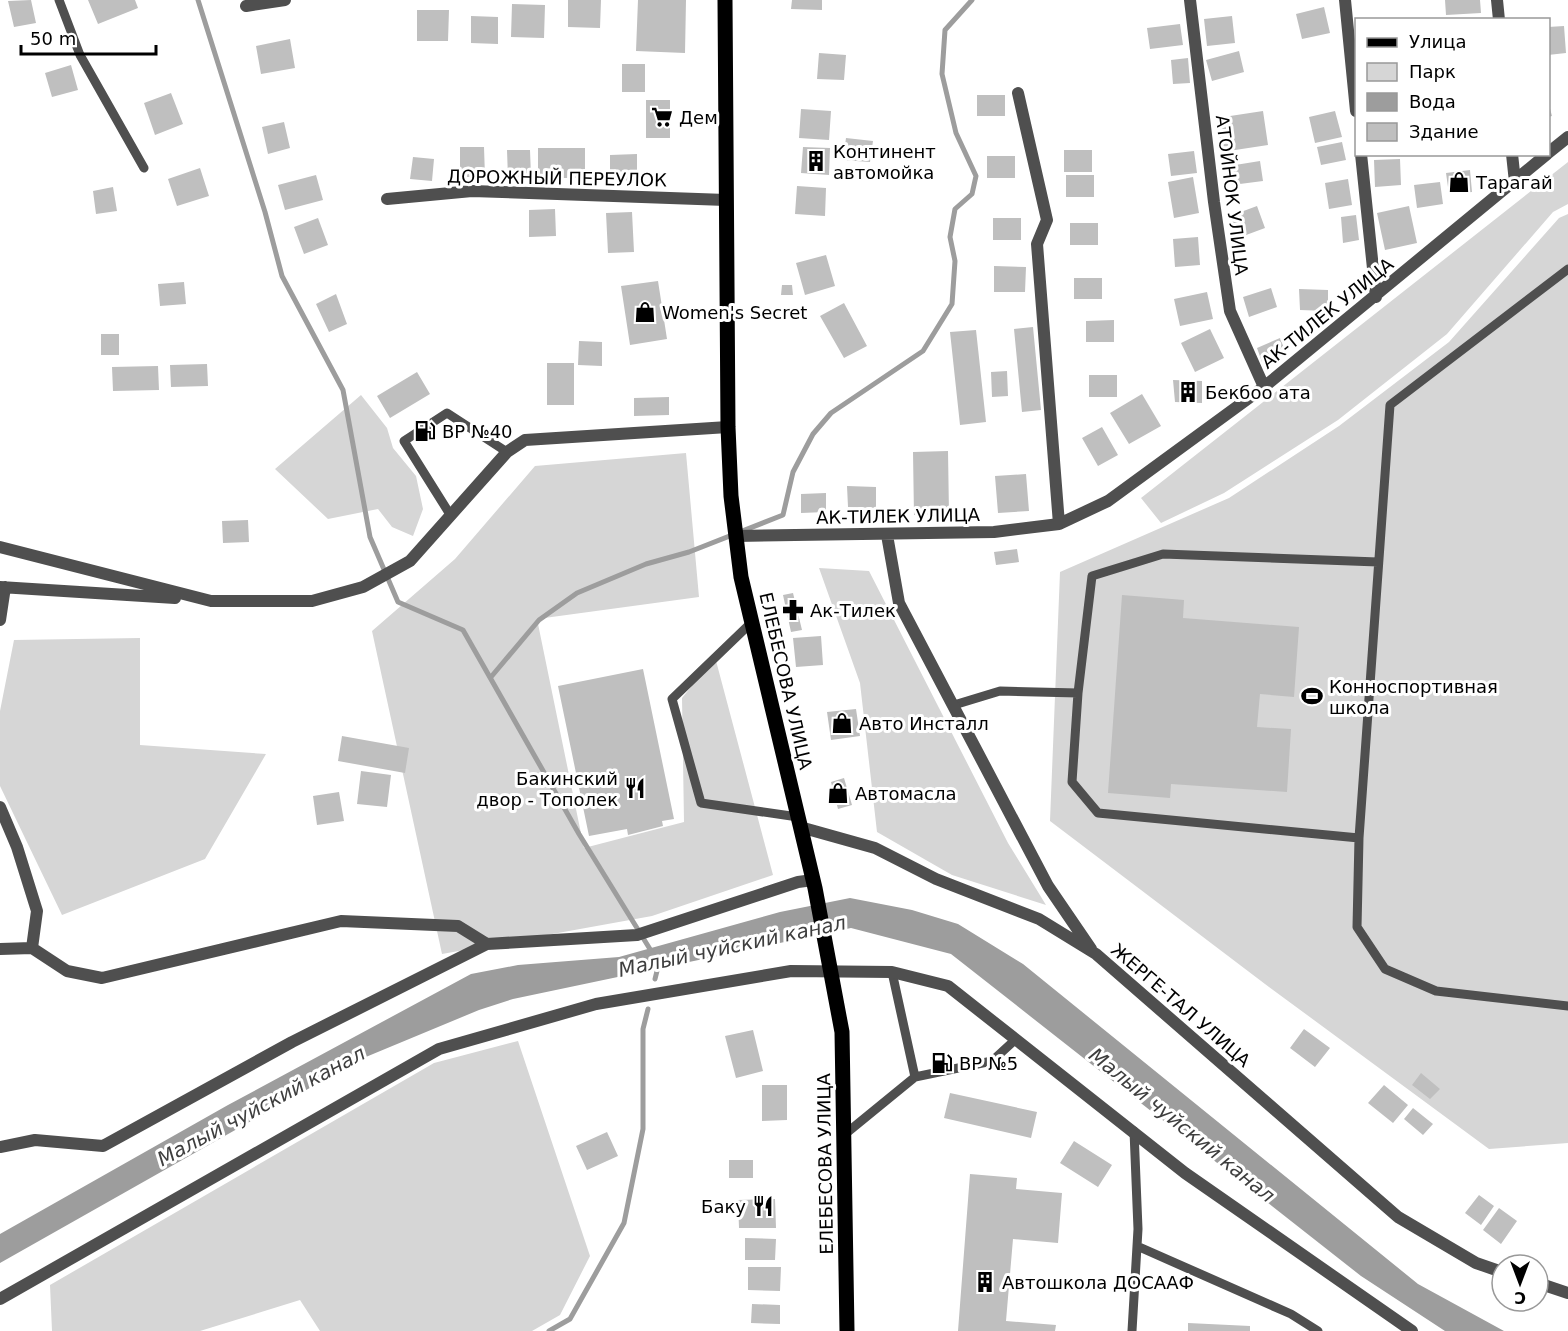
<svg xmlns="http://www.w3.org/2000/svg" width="1568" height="1331" font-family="'DejaVu Sans',sans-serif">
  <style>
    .green { fill: #d6d6d6 }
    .water { fill: #9d9d9d }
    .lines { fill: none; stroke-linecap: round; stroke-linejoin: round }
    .stream { stroke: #9d9d9d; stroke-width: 5 }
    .building { fill: #bfbfbf }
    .lane { stroke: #4f4f4f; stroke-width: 9 }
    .street { stroke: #4f4f4f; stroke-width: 12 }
    .primary { stroke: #000; stroke-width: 15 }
    .labels { text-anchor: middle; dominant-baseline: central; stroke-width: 6; stroke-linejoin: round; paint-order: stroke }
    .poi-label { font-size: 18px; fill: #000; stroke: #fff; text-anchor: start }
    .street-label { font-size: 18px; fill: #000; stroke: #fff }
    .water-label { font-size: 20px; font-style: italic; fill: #3e3e3e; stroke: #fff }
  </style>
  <rect width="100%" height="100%" fill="#fff"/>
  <path class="green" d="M 1568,162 L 1568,204 L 1553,212 L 1447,334 L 1338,420 L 1224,493 L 1161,523 L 1141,498 Z
    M 1568,214 L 1568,1143 L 1489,1149 L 1265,984 L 1050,821 L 1060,572 L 1229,498 L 1339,426 L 1449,342 L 1559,218 Z
    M 361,395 L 387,428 L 393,448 L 416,476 L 423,509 L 413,536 L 392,527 L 378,509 L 328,519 L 275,469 Z
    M 686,453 L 699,597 L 537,619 L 584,848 L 684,822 L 682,698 L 715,657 L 773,875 L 652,916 L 442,954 L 372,631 L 455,559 L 535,466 Z
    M 819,568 L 869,571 L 1008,843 L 1046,905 L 952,875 L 877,832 L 860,683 Z
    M 140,638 L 140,745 L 266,754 L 205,859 L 62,915 L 0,786 L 0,711 L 14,640 Z
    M 518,1041 L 590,1256 L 560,1315 L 532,1331 L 320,1331 L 300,1300 L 200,1331 L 52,1331 L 50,1285 L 434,1063 Z"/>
  <path class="water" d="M 850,898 L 912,910 L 958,924 L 1023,964 L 1418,1284 L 1504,1331 L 1445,1331 L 1361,1276 L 951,954 L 851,928 L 513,999 L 479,1010 L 361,1059 L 0,1263 L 0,1234 L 228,1105 L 471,974 L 518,965 L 619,957 L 780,912 Z"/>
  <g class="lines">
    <path class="stream" d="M 198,0 L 265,212 L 282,276 L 343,390 L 370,537 L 398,602 L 463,630 L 579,834 L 653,954
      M 491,677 L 539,620 L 577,593 L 646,564 L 689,552 L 783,515 L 793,472 L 813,434 L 831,413 L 923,351 L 952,304 L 955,261 L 950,237 L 955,209 L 972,194 L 976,176 L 956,133 L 942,74 L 945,30 L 972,0
      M 655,979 L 657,971
      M 549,1331 L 570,1319 L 624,1223 L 643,1129 L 643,1029 L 648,1009"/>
  </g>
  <path class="building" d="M 31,0 L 36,23 L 14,27 L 8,1 Z
    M 88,0 L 135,0 L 138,8 L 98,24 Z
    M 568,0 L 601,0 L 600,28 L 568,27 Z
    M 638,0 L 686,0 L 685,53 L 636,51 Z
    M 792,0 L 822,0 L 822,10 L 791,9 Z
    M 1445,0 L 1480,0 L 1481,13 L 1446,15 Z
    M 512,4 L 545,5 L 544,38 L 511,37 Z
    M 1324,7 L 1330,33 L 1302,39 L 1296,14 Z
    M 417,10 L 449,10 L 448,41 L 417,41 Z
    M 471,16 L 498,17 L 498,44 L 471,43 Z
    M 1232,16 L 1235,43 L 1207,46 L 1204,19 Z
    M 1180,24 L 1183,45 L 1150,49 L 1147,28 Z
    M 1564,26 L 1566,53 L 1548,55 L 1548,27 Z
    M 290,39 L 295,68 L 261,74 L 256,46 Z
    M 1239,51 L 1244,72 L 1212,81 L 1206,60 Z
    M 819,53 L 846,55 L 844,80 L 817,79 Z
    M 1188,58 L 1190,83 L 1173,84 L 1171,60 Z
    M 622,64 L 645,64 L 645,92 L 622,92 Z
    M 71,65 L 78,90 L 52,97 L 45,73 Z
    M 171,93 L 183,124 L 155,135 L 144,103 Z
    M 977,95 L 1005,95 L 1005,116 L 977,116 Z
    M 646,100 L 670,100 L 670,138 L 646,138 Z
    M 1548,101 L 1552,116 L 1548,117 Z
    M 801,109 L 831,111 L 829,140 L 799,138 Z
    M 1263,111 L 1268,145 L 1222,152 L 1217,118 Z
    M 1335,111 L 1342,137 L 1315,143 L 1309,117 Z
    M 284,122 L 290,148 L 268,154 L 262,127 Z
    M 846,138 L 873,141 L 870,162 L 843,160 Z
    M 1342,142 L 1346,160 L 1321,165 L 1317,147 Z
    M 460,147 L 484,147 L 485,177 L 460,177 Z
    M 803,147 L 830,148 L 829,175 L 801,173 Z
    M 538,148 L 585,148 L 585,178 L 538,178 Z
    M 507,150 L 530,150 L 531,177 L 508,178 Z
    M 1064,150 L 1092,150 L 1092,172 L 1064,172 Z
    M 1194,151 L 1197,173 L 1171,176 L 1168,154 Z
    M 637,154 L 637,180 L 610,181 L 610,155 Z
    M 987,156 L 1015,156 L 1015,178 L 987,178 Z
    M 413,157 L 434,159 L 432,181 L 410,179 Z
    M 1400,159 L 1401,185 L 1375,187 L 1374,160 Z
    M 1260,161 L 1263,181 L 1232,185 L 1229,166 Z
    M 200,168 L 209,196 L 177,206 L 168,179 Z
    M 1470,170 L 1472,192 L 1449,194 L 1446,173 Z
    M 316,175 L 323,200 L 285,210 L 278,185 Z
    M 1066,175 L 1094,175 L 1094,197 L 1066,197 Z
    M 1193,177 L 1199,213 L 1174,218 L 1168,182 Z
    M 1348,179 L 1352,205 L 1329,209 L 1325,183 Z
    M 1440,182 L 1443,204 L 1417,208 L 1414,185 Z
    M 797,186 L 826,188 L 825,216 L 795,214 Z
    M 113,187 L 117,211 L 96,214 L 93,191 Z
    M 1257,206 L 1265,228 L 1238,238 L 1230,216 Z
    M 1409,206 L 1417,243 L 1385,250 L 1377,213 Z
    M 555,209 L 556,236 L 529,237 L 529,210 Z
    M 632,212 L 634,252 L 608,253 L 606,213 Z
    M 1356,215 L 1359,240 L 1343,243 L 1341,217 Z
    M 318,218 L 328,245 L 304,254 L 294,227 Z
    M 993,218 L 1021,218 L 1021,240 L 993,240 Z
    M 1070,223 L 1098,223 L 1098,245 L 1070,245 Z
    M 1198,237 L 1200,265 L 1175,267 L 1173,239 Z
    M 826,255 L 835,286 L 805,295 L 796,263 Z
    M 994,266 L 1026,267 L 1025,292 L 994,292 Z
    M 1074,278 L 1102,278 L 1102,299 L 1074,299 Z
    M 658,281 L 667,339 L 630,345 L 621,286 Z
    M 184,282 L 186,304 L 160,306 L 158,284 Z
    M 782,285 L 792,285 L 793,295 L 781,295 Z
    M 1271,288 L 1277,307 L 1249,317 L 1243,297 Z
    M 1299,289 L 1328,290 L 1328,311 L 1300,310 Z
    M 1207,292 L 1213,319 L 1180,326 L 1174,299 Z
    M 336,294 L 347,324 L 329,332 L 316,304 Z
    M 844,303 L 867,346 L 844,358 L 820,316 Z
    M 1114,320 L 1114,342 L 1086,342 L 1086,321 Z
    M 1033,327 L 1041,410 L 1022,412 L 1014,329 Z
    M 1210,329 L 1224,358 L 1195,372 L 1181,343 Z
    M 976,330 L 986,422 L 960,425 L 950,332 Z
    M 101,334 L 119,334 L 119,355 L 101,355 Z
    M 1280,338 L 1286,353 L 1262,362 L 1257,348 Z
    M 579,341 L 602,342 L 602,366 L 578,365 Z
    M 547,363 L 574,363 L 574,405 L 547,405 Z
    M 207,364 L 208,386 L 171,387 L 170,365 Z
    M 158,366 L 159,390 L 113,391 L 112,367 Z
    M 1007,371 L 1008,396 L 992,397 L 991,372 Z
    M 417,372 L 430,394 L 390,418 L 377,396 Z
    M 1089,375 L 1117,375 L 1117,397 L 1089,397 Z
    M 1173,380 L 1202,381 L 1202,403 L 1175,402 Z
    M 1142,394 L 1161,426 L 1129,444 L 1110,413 Z
    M 669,397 L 669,415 L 634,416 L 634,398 Z
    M 1102,427 L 1118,455 L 1098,466 L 1082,438 Z
    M 948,451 L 949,514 L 914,515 L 913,452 Z
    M 1026,474 L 1029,511 L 998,513 L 995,476 Z
    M 847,486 L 876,487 L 876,508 L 848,507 Z
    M 826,493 L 826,512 L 801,513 L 801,494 Z
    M 248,520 L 249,542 L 223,543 L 222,521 Z
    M 1017,549 L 1019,562 L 996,565 L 994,552 Z
    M 793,593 L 802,630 L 791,632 L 783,595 Z
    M 1122,595 L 1184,600 L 1183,618 L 1299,627 L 1294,697 L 1260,694 L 1257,727 L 1291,729 L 1287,792 L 1171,784 L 1170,798 L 1108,793 Z
    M 821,636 L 823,665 L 796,667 L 793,638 Z
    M 643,669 L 674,819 L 662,821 L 663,826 L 628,835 L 627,829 L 589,836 L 558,686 Z
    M 856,709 L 860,736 L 831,740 L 827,712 Z
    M 342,736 L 409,748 L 405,773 L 338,761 Z
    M 361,771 L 391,775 L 387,807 L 357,804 Z
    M 844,778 L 852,805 L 838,809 L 831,782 Z
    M 339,792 L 344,821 L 317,825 L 313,796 Z
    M 1304,1029 L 1330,1048 L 1315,1067 L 1290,1048 Z
    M 753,1030 L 763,1071 L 736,1078 L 725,1036 Z
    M 1421,1073 L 1440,1089 L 1430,1099 L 1412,1085 Z
    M 762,1085 L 787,1085 L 787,1120 L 762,1121 Z
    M 1384,1085 L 1408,1105 L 1393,1123 L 1368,1103 Z
    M 950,1093 L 1037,1112 L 1031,1138 L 944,1118 Z
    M 1413,1108 L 1433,1124 L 1423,1135 L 1404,1119 Z
    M 607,1132 L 618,1156 L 587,1170 L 576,1146 Z
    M 1074,1141 L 1112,1165 L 1098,1187 L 1060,1163 Z
    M 729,1160 L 753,1160 L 753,1178 L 729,1178 Z
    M 970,1174 L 1017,1178 L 1016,1189 L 1062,1193 L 1058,1243 L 1013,1239 L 1006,1321 L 1056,1325 L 1055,1331 L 958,1331 Z
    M 1479,1195 L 1494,1206 L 1481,1225 L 1465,1213 Z
    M 775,1199 L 776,1228 L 739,1228 L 738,1200 Z
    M 1499,1208 L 1517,1221 L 1501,1244 L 1483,1230 Z
    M 745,1238 L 776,1239 L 775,1260 L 745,1260 Z
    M 748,1267 L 781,1267 L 780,1291 L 748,1290 Z
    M 752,1304 L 780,1305 L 780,1324 L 751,1323 Z
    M 1188,1323 L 1250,1326 L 1250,1331 L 1188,1331 Z"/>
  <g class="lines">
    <path class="lane" d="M 59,0 L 80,55 L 144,168
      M 1568,269 L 1390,405 L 1359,838 L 1357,927 L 1385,969 L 1436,991 L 1568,1006
      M 451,516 L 404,441 L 447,413 L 507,452
      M 752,622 L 672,699 L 701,803 L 798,817
      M 954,705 L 1000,691 L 1078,693
      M 1359,838 L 1098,813 L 1072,782 L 1078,693 L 1092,576 L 1163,554 L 1378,562
      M 915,1077 L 992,1061 L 1016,1039
      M 844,1135 L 915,1077 L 892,972
      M 1137,1246 L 1291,1314 L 1318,1331
      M 1132,1331 L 1138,1229 L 1134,1131"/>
    <path class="street" d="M 1190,0 L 1214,202 L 1230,311 L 1264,387
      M 1345,0 L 1356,111
      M 1497,0 L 1499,20
      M 246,6 L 285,0
      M 1018,93 L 1047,220 L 1037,244 L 1059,524
      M 1548,153 L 1568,137
      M 1361,154 L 1376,297
      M 1512,154 L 1515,182
      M 387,199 L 472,191 L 726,200
      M 887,535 L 899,603 L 1048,886 L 1091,949
      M 736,536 L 994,532 L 1059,524 L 1108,501 L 1264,387 L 1547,154
      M 0,547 L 211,601 L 312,601 L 363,587 L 410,561 L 507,452 L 525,440 L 728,427
      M 0,587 L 175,598
      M 0,620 L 5,587
      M 0,807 L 17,847 L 37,911 L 32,948 L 67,971 L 102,978 L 341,921 L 458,926 L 487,944
      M 800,827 L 875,848 L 936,879 L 1039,919 L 1096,954 L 1398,1217 L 1476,1263 L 1502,1272
      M 0,949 L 32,948
      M 0,1147 L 35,1140 L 103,1146 L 292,1042 L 487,944 L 637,935 L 798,882 L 813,880
      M 1538,1283 L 1568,1293
      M 0,1299 L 439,1049 L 596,1004 L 791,971 L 892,972 L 948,986 L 1185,1173 L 1412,1331"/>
    <path class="primary" d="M 725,0 L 728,427 L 731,496 L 741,577 L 815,888 L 842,1032 L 847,1331"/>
  </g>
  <defs>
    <symbol id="supermarket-bare" viewBox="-9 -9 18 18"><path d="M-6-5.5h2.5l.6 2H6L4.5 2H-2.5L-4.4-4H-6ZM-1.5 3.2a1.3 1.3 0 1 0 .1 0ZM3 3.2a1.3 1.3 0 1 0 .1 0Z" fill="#000" stroke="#fff" stroke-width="2.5" paint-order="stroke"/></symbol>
    <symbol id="building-bare" viewBox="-9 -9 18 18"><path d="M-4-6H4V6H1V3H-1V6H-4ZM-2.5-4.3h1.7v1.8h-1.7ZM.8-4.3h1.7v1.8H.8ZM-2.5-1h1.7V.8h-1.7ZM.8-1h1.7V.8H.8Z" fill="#000" stroke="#fff" stroke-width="2.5" paint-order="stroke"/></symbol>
    <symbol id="shop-bare" viewBox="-9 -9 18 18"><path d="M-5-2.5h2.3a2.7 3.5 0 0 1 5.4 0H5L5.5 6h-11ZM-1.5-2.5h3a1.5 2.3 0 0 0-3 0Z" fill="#000" stroke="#fff" stroke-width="2.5" paint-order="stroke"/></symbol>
    <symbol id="fuel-bare" viewBox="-9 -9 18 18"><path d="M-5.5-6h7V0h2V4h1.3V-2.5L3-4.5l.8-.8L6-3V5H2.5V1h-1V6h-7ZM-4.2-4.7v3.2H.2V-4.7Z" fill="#000" stroke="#fff" stroke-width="2.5" paint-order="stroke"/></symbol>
    <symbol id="pharmacy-bare" viewBox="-9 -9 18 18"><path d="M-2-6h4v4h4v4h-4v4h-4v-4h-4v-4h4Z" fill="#000" stroke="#fff" stroke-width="2.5" paint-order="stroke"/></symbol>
    <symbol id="stadium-bare" viewBox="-9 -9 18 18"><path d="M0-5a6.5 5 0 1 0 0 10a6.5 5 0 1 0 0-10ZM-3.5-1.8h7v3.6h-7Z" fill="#000" stroke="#fff" stroke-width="2.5" paint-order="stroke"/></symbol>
    <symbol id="restaurant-bare" viewBox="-9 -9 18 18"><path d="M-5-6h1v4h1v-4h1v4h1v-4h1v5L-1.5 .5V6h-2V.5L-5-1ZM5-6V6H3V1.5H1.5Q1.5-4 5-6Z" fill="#000" stroke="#fff" stroke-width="2.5" paint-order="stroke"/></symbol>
  </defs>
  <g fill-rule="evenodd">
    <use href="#supermarket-bare" x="647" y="102" width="30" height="30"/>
    <use href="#building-bare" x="801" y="146" width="30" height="30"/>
    <use href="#shop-bare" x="1444" y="167" width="30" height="30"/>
    <use href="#shop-bare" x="630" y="297" width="30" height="30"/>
    <use href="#building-bare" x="1173" y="377" width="30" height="30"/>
    <use href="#fuel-bare" x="410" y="416" width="30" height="30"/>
    <use href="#pharmacy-bare" x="778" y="595" width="30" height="30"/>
    <use href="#stadium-bare" x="1297" y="681" width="30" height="30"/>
    <use href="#shop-bare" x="827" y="708" width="30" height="30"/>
    <use href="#restaurant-bare" x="620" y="773" width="30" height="30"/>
    <use href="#shop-bare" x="823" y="778" width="30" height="30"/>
    <use href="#fuel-bare" x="927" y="1048" width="30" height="30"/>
    <use href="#restaurant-bare" x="748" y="1191" width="30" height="30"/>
    <use href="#building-bare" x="970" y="1267" width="30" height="30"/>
  </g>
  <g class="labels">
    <g class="poi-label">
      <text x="679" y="117">Дем</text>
      <text x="833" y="151">Континент<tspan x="833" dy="21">автомойка</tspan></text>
      <text x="1476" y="182">Тарагай</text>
      <text x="662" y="312">Women's Secret</text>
      <text x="1205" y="392">Бекбоо ата</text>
      <text x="442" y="431">BP №40</text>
      <text x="810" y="610">Ак-Тилек</text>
      <text x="1329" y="686">Конноспортивная<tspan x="1329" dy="21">школа</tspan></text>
      <text x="859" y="723">Авто Инсталл</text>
      <text x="618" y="778" text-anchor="end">Бакинский<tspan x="618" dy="21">двор - Тополек</tspan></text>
      <text x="855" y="793">Автомасла</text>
      <text x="959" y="1063">BP №5</text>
      <text x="746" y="1206" text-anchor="end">Баку</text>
      <text x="1002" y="1282">Автошкола ДОСААФ</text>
    </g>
    <g class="street-label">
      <text transform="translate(557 178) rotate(1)">ДОРОЖНЫЙ ПЕРЕУЛОК</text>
      <text transform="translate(1232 195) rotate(83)">АТОЙНОК УЛИЦА</text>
      <text transform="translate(1327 313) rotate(-39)">АК-ТИЛЕК УЛИЦА</text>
      <text transform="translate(898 516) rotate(-1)">АК-ТИЛЕК УЛИЦА</text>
      <text transform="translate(786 681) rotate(77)">ЕЛЕБЕСОВА УЛИЦА</text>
      <text transform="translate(1181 1005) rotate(41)">ЖЕРГЕ-ТАЛ УЛИЦА</text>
      <text transform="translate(825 1164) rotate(-91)">ЕЛЕБЕСОВА УЛИЦА</text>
    </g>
    <g class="water-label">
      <text transform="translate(732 946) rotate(-12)">Малый чуйский канал</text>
      <text transform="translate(261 1106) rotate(-28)">Малый чуйский канал</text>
      <text transform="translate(1182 1125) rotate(39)">Малый чуйский канал</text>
    </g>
  </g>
  <rect x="1355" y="18" width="195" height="138" fill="#ffffff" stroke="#999999" stroke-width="1.5"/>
  <rect x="1367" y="38" width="30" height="9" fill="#000000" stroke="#999999" stroke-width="1.5"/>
  <text x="1409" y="48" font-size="18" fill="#000000">Улица</text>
  <rect x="1367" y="63" width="30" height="18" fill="#d6d6d6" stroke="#999999" stroke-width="1.5"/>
  <text x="1409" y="78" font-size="18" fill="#000000">Парк</text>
  <rect x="1367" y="93" width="30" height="18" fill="#9d9d9d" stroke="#999999" stroke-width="1.5"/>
  <text x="1409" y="108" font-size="18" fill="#000000">Вода</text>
  <rect x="1367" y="123" width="30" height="18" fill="#bfbfbf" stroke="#999999" stroke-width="1.5"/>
  <text x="1409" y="138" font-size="18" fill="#000000">Здание</text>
  <g transform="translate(1520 1283) rotate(180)"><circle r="28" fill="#ffffff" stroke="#999999" stroke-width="1.5"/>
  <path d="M0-4.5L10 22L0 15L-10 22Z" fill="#000000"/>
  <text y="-9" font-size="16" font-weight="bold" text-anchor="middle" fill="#000000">С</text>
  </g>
  <path d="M21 45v9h135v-9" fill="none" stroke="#000000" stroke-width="3"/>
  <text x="30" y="45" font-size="18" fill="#000000" stroke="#ffffff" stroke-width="4.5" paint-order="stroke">50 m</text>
</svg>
